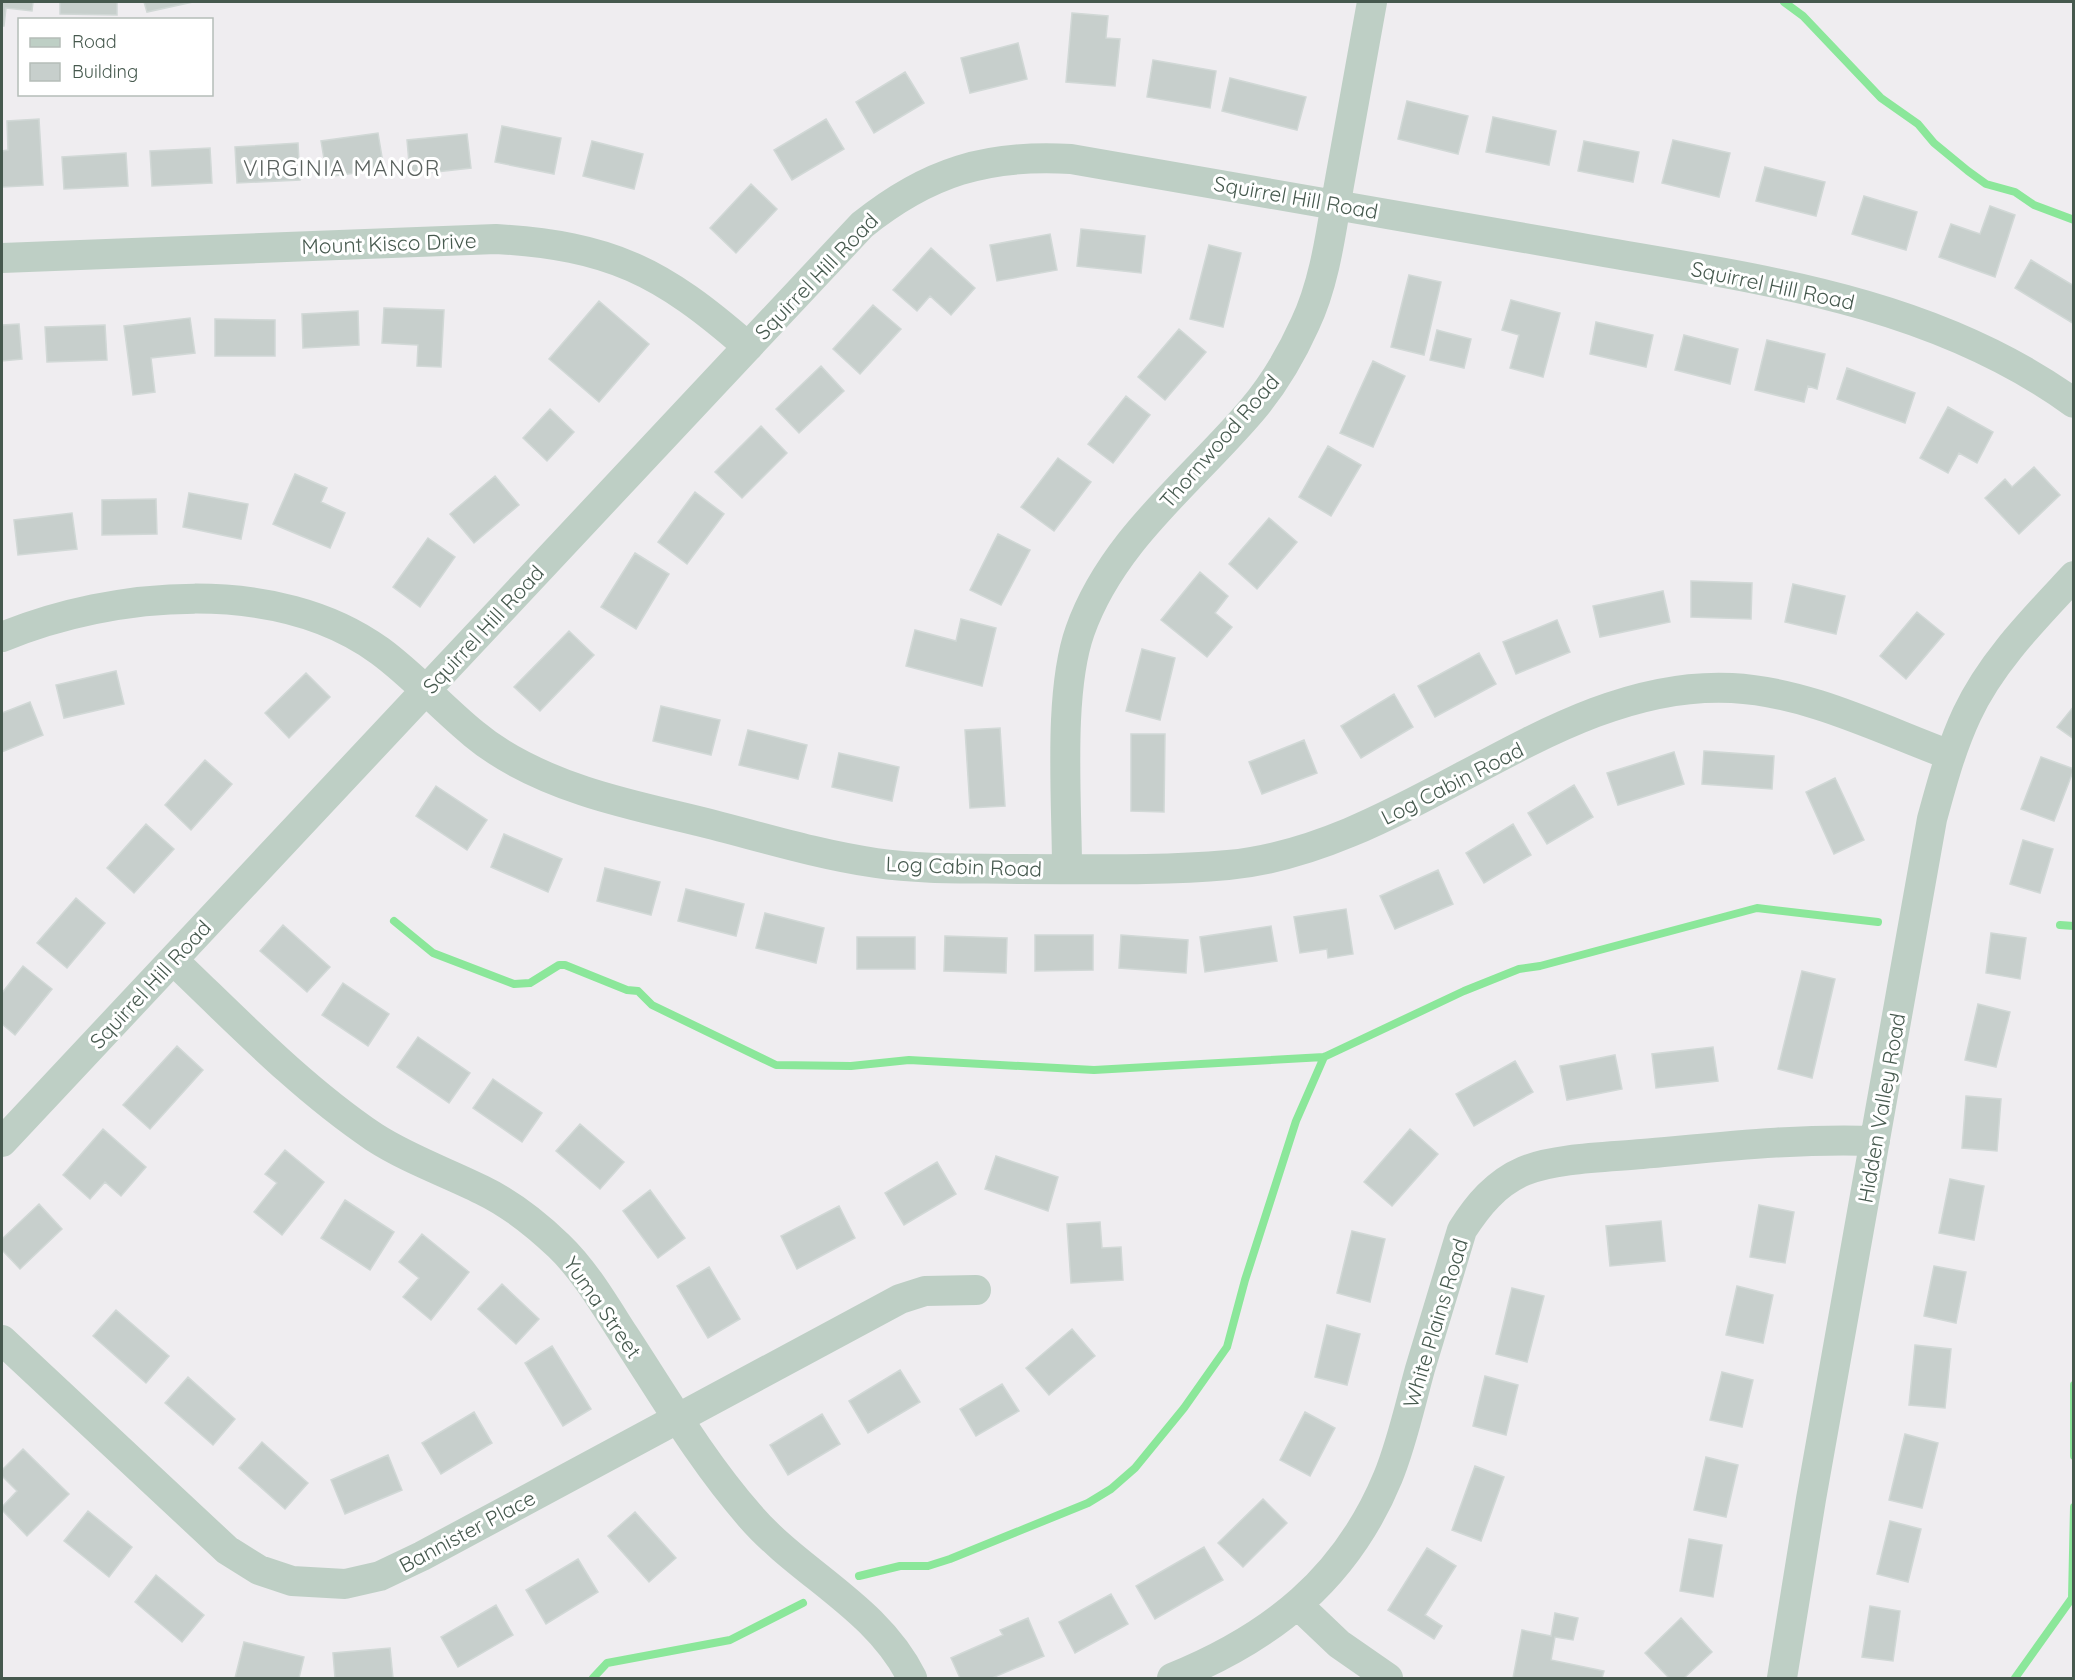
<svg xmlns="http://www.w3.org/2000/svg" width="2075" height="1680" font-family="Quicksand,sans-serif">
  <style>
    .lines { fill: none; stroke-linecap: round; stroke-linejoin: round }
    .stream { stroke: #8be79a; stroke-width: 8 }
    .building { fill: #c7cfcc; stroke: #d1d8d6; stroke-width: 1.5 }
    .minor { stroke: #becfc5; stroke-width: 30 }
    .labels { text-anchor: middle; dominant-baseline: central; stroke-width: 6; stroke-linejoin: round; paint-order: stroke }
    .street-label { font-size: 21px; fill: #46594e; stroke: #fff }
    .neighbourhood-label { font-size: 22px; letter-spacing: 1.5px; fill: #5a615e; stroke: #fff }
  </style>
  <rect width="100%" height="100%" fill="#efedf0"/>
  <g class="lines">
    <path class="stream" d="M 1784,2 L 1803,16 L 1881,98 L 1918,124 L 1934,143 L 1968,171 L 1986,184 L 2015,192 L 2034,205 L 2074,220
      M 394,921 L 433,953 L 514,984 L 530,983 L 559,965 L 565,965 L 627,990 L 638,991 L 652,1005 L 776,1065 L 851,1066 L 909,1060 L 1094,1070 L 1324,1057 L 1464,991 L 1519,969 L 1540,966 L 1757,908 L 1878,922
      M 2060,925 L 2074,926
      M 2074,1385 L 2074,1456
      M 859,1576 L 900,1566 L 928,1566 L 950,1559 L 1088,1503 L 1111,1489 L 1135,1468 L 1184,1408 L 1227,1347 L 1245,1280 L 1296,1121 L 1324,1057
      M 593,1678 L 607,1663 L 730,1640 L 803,1603
      M 2015,1678 L 2072,1598 L 2074,1507"/>
  </g>
  <path class="building" d="M 2,2 L 33,2 L 32,11 L 6,8 L 4,26 L 2,26 Z
    M 60,2 L 117,2 L 117,15 L 60,14 Z
    M 144,2 L 193,2 L 147,12 Z
    M 1072,13 L 1108,16 L 1106,38 L 1120,39 L 1115,86 L 1066,82 Z
    M 1018,43 L 1027,79 L 970,93 L 961,58 Z
    M 1153,60 L 1216,71 L 1210,108 L 1147,97 Z
    M 905,72 L 924,103 L 874,133 L 856,102 Z
    M 1230,78 L 1306,97 L 1297,130 L 1222,111 Z
    M 1407,101 L 1468,116 L 1458,154 L 1398,139 Z
    M 1493,117 L 1556,131 L 1549,165 L 1486,152 Z
    M 39,119 L 43,185 L 2,187 L 2,151 L 8,150 L 7,121 Z
    M 826,119 L 844,149 L 792,180 L 774,150 Z
    M 502,126 L 561,138 L 554,174 L 495,162 Z
    M 378,133 L 384,169 L 327,177 L 321,141 Z
    M 467,134 L 471,168 L 410,175 L 407,140 Z
    M 1673,140 L 1730,153 L 1719,197 L 1662,183 Z
    M 592,141 L 643,154 L 634,189 L 583,176 Z
    M 1584,141 L 1639,152 L 1633,182 L 1578,171 Z
    M 298,143 L 300,180 L 237,183 L 235,147 Z
    M 210,148 L 212,183 L 152,186 L 150,151 Z
    M 126,153 L 128,186 L 64,189 L 62,157 Z
    M 1765,167 L 1825,182 L 1816,216 L 1756,201 Z
    M 751,184 L 777,209 L 736,253 L 710,228 Z
    M 1864,196 L 1917,212 L 1906,250 L 1852,234 Z
    M 1990,206 L 2015,215 L 1995,277 L 1939,257 L 1951,224 L 1980,234 Z
    M 1081,229 L 1145,236 L 1141,273 L 1077,266 Z
    M 1050,234 L 1057,270 L 997,281 L 990,245 Z
    M 1209,245 L 1241,253 L 1223,327 L 1190,319 Z
    M 931,248 L 975,288 L 951,315 L 930,296 L 917,311 L 893,290 Z
    M 2031,260 L 2074,286 L 2074,324 L 2015,288 Z
    M 1409,275 L 1441,282 L 1424,355 L 1391,347 Z
    M 1511,300 L 1560,313 L 1543,377 L 1510,368 L 1519,335 L 1502,330 Z
    M 599,301 L 649,344 L 599,402 L 549,359 Z
    M 873,305 L 901,329 L 860,374 L 833,349 Z
    M 384,308 L 444,310 L 441,367 L 417,366 L 418,345 L 382,343 Z
    M 358,311 L 359,345 L 303,348 L 302,314 Z
    M 190,318 L 195,353 L 151,358 L 155,392 L 133,395 L 124,326 Z
    M 215,319 L 275,320 L 275,356 L 215,356 Z
    M 1596,322 L 1653,335 L 1646,367 L 1590,354 Z
    M 19,324 L 22,359 L 2,361 L 2,325 Z
    M 105,325 L 107,360 L 47,362 L 45,327 Z
    M 1179,329 L 1206,352 L 1165,400 L 1138,377 Z
    M 1437,330 L 1471,339 L 1464,368 L 1430,360 Z
    M 1684,335 L 1738,349 L 1730,384 L 1675,370 Z
    M 1767,340 L 1825,354 L 1817,389 L 1808,386 L 1804,402 L 1755,390 Z
    M 1373,361 L 1405,376 L 1373,447 L 1340,433 Z
    M 821,366 L 844,391 L 799,433 L 776,409 Z
    M 1847,368 L 1915,393 L 1905,423 L 1837,399 Z
    M 1126,396 L 1150,415 L 1113,463 L 1088,444 Z
    M 1948,407 L 1993,432 L 1977,463 L 1959,453 L 1948,473 L 1920,458 Z
    M 550,409 L 574,432 L 547,461 L 523,438 Z
    M 761,426 L 787,453 L 742,498 L 715,472 Z
    M 1328,446 L 1361,465 L 1331,516 L 1299,497 Z
    M 1058,458 L 1091,482 L 1054,531 L 1021,507 Z
    M 2034,467 L 2060,495 L 2019,534 L 1985,498 L 2005,479 L 2012,487 Z
    M 295,474 L 327,488 L 321,502 L 345,513 L 330,548 L 273,524 Z
    M 495,476 L 519,505 L 474,543 L 450,514 Z
    M 695,492 L 724,514 L 687,564 L 658,542 Z
    M 189,493 L 248,504 L 241,539 L 183,527 Z
    M 156,499 L 157,534 L 102,535 L 102,500 Z
    M 72,513 L 77,549 L 18,555 L 14,520 Z
    M 1269,518 L 1297,542 L 1257,589 L 1229,564 Z
    M 998,534 L 1030,550 L 1001,605 L 970,590 Z
    M 428,538 L 455,557 L 420,607 L 393,587 Z
    M 635,553 L 669,574 L 636,629 L 601,607 Z
    M 1200,572 L 1228,596 L 1215,613 L 1232,627 L 1207,657 L 1161,620 Z
    M 1691,581 L 1752,583 L 1751,619 L 1691,617 Z
    M 1793,584 L 1845,596 L 1836,634 L 1785,622 Z
    M 1663,591 L 1670,622 L 1600,637 L 1593,606 Z
    M 1917,612 L 1944,634 L 1906,679 L 1880,656 Z
    M 961,619 L 996,628 L 982,686 L 906,666 L 915,630 L 956,641 Z
    M 1557,620 L 1570,652 L 1516,674 L 1503,642 Z
    M 569,631 L 594,655 L 540,711 L 514,687 Z
    M 1142,649 L 1175,658 L 1160,720 L 1126,711 Z
    M 1479,653 L 1496,684 L 1435,717 L 1418,686 Z
    M 116,671 L 124,704 L 64,718 L 56,685 Z
    M 306,673 L 330,697 L 289,738 L 265,713 Z
    M 1394,694 L 1413,727 L 1361,758 L 1341,726 Z
    M 30,702 L 43,735 L 2,752 L 2,713 Z
    M 661,706 L 720,720 L 711,755 L 653,741 Z
    M 2074,706 L 2074,739 L 2057,727 Z
    M 1000,728 L 1005,806 L 970,808 L 965,730 Z
    M 748,730 L 807,745 L 798,779 L 739,765 Z
    M 1131,734 L 1165,734 L 1164,812 L 1131,811 Z
    M 1304,740 L 1317,773 L 1262,794 L 1249,762 Z
    M 1704,751 L 1774,756 L 1772,789 L 1702,784 Z
    M 1674,752 L 1684,784 L 1618,805 L 1607,773 Z
    M 839,753 L 899,767 L 892,801 L 832,787 Z
    M 2041,757 L 2074,769 L 2054,821 L 2021,809 Z
    M 205,760 L 232,784 L 191,830 L 165,805 Z
    M 1835,778 L 1864,840 L 1834,854 L 1806,792 Z
    M 1574,785 L 1593,817 L 1547,844 L 1528,813 Z
    M 436,786 L 487,820 L 467,850 L 416,816 Z
    M 146,824 L 174,849 L 134,893 L 107,868 Z
    M 1513,824 L 1531,855 L 1484,883 L 1466,853 Z
    M 504,834 L 562,859 L 548,892 L 491,867 Z
    M 2023,840 L 2053,849 L 2040,893 L 2010,884 Z
    M 605,868 L 660,882 L 651,915 L 597,901 Z
    M 1438,870 L 1453,904 L 1395,929 L 1380,896 Z
    M 686,889 L 744,904 L 736,936 L 678,921 Z
    M 76,898 L 105,923 L 67,968 L 37,943 Z
    M 1346,909 L 1353,954 L 1328,958 L 1327,949 L 1300,953 L 1294,917 Z
    M 765,913 L 824,928 L 816,963 L 756,948 Z
    M 283,925 L 330,967 L 307,992 L 260,951 Z
    M 1271,926 L 1277,961 L 1205,972 L 1200,937 Z
    M 1991,933 L 2026,938 L 2020,979 L 1986,973 Z
    M 1035,935 L 1093,935 L 1093,970 L 1035,971 Z
    M 1121,935 L 1188,940 L 1186,973 L 1119,968 Z
    M 945,936 L 1007,938 L 1006,973 L 944,971 Z
    M 857,937 L 915,937 L 915,969 L 857,969 Z
    M 23,966 L 52,989 L 15,1035 L 2,1024 L 2,993 Z
    M 1802,971 L 1835,979 L 1812,1078 L 1778,1069 Z
    M 343,983 L 389,1014 L 368,1046 L 322,1015 Z
    M 1978,1004 L 2010,1012 L 1996,1067 L 1965,1060 Z
    M 418,1037 L 470,1073 L 449,1103 L 397,1067 Z
    M 177,1046 L 203,1070 L 150,1129 L 123,1105 Z
    M 1713,1047 L 1718,1081 L 1656,1088 L 1652,1054 Z
    M 1615,1055 L 1622,1089 L 1567,1100 L 1560,1066 Z
    M 1515,1061 L 1533,1092 L 1474,1126 L 1456,1094 Z
    M 493,1079 L 542,1113 L 522,1142 L 473,1108 Z
    M 1966,1096 L 2001,1099 L 1997,1151 L 1962,1148 Z
    M 580,1124 L 624,1162 L 600,1189 L 556,1151 Z
    M 103,1129 L 146,1167 L 121,1196 L 105,1182 L 90,1199 L 63,1175 Z
    M 1410,1129 L 1438,1154 L 1392,1206 L 1364,1182 Z
    M 285,1150 L 324,1182 L 282,1235 L 254,1212 L 277,1183 L 265,1174 Z
    M 996,1156 L 1058,1177 L 1048,1211 L 985,1189 Z
    M 937,1162 L 956,1194 L 904,1225 L 885,1193 Z
    M 1950,1179 L 1984,1186 L 1974,1240 L 1939,1233 Z
    M 650,1190 L 685,1238 L 658,1258 L 623,1211 Z
    M 345,1200 L 394,1232 L 370,1270 L 321,1238 Z
    M 39,1204 L 62,1229 L 20,1269 L 2,1250 L 2,1239 Z
    M 1759,1205 L 1794,1212 L 1785,1263 L 1750,1257 Z
    M 839,1206 L 855,1238 L 797,1269 L 781,1236 Z
    M 1661,1221 L 1665,1261 L 1610,1266 L 1606,1226 Z
    M 1100,1222 L 1102,1248 L 1121,1247 L 1123,1280 L 1071,1283 L 1067,1224 Z
    M 1352,1231 L 1385,1239 L 1370,1302 L 1337,1293 Z
    M 422,1234 L 469,1272 L 431,1320 L 403,1297 L 419,1278 L 399,1262 Z
    M 1934,1266 L 1966,1272 L 1956,1323 L 1924,1316 Z
    M 709,1267 L 740,1319 L 708,1338 L 677,1286 Z
    M 502,1284 L 539,1319 L 516,1344 L 478,1309 Z
    M 1737,1286 L 1773,1295 L 1763,1343 L 1726,1335 Z
    M 1512,1288 L 1544,1296 L 1527,1362 L 1496,1354 Z
    M 116,1310 L 169,1356 L 146,1383 L 93,1336 Z
    M 1327,1325 L 1360,1334 L 1347,1385 L 1315,1377 Z
    M 1072,1329 L 1095,1356 L 1049,1395 L 1026,1368 Z
    M 1915,1345 L 1951,1349 L 1945,1408 L 1909,1405 Z
    M 552,1346 L 591,1409 L 563,1426 L 525,1363 Z
    M 900,1370 L 920,1402 L 868,1433 L 849,1401 Z
    M 1722,1372 L 1753,1380 L 1742,1427 L 1710,1420 Z
    M 1485,1376 L 1518,1385 L 1506,1435 L 1473,1426 Z
    M 188,1377 L 235,1419 L 213,1445 L 165,1403 Z
    M 1002,1384 L 1019,1411 L 976,1436 L 960,1409 Z
    M 474,1412 L 492,1443 L 441,1474 L 422,1443 Z
    M 1305,1412 L 1335,1428 L 1310,1476 L 1280,1460 Z
    M 822,1414 L 840,1444 L 788,1475 L 770,1445 Z
    M 1905,1434 L 1938,1443 L 1922,1508 L 1889,1500 Z
    M 262,1442 L 308,1483 L 285,1509 L 239,1468 Z
    M 23,1449 L 69,1494 L 27,1536 L 2,1510 L 2,1507 L 17,1491 L 2,1476 L 2,1470 Z
    M 388,1455 L 402,1490 L 345,1514 L 331,1480 Z
    M 1706,1457 L 1738,1465 L 1726,1517 L 1694,1510 Z
    M 1475,1466 L 1504,1477 L 1481,1541 L 1452,1530 Z
    M 1263,1499 L 1287,1523 L 1243,1567 L 1218,1543 Z
    M 88,1511 L 132,1547 L 109,1577 L 64,1541 Z
    M 635,1512 L 676,1558 L 649,1582 L 608,1536 Z
    M 1890,1521 L 1921,1529 L 1908,1582 L 1877,1574 Z
    M 1689,1539 L 1722,1545 L 1713,1597 L 1680,1591 Z
    M 1204,1547 L 1223,1580 L 1155,1619 L 1136,1586 Z
    M 1427,1548 L 1456,1566 L 1425,1615 L 1442,1626 L 1434,1639 L 1388,1610 Z
    M 578,1559 L 598,1592 L 546,1624 L 526,1590 Z
    M 156,1575 L 204,1615 L 182,1642 L 135,1602 Z
    M 1111,1594 L 1128,1624 L 1075,1653 L 1059,1622 Z
    M 496,1605 L 513,1635 L 458,1667 L 441,1637 Z
    M 1870,1606 L 1900,1611 L 1893,1661 L 1862,1657 Z
    M 1555,1613 L 1578,1618 L 1573,1640 L 1555,1637 L 1551,1660 L 1604,1671 L 1602,1678 L 1513,1678 L 1522,1630 L 1551,1636 Z
    M 1028,1618 L 1044,1656 L 992,1678 L 960,1678 L 951,1658 L 1003,1635 L 1000,1630 Z
    M 1681,1618 L 1712,1652 L 1684,1678 L 1669,1678 L 1645,1653 Z
    M 244,1642 L 304,1657 L 299,1678 L 235,1678 Z
    M 390,1648 L 393,1678 L 335,1678 L 333,1653 Z"/>
  <g class="lines">
    <path class="minor" d="M 2,258 L 496,239 C 611,246 661,271 748,347
      M 2,637 C 114,591 277,576 380,651 C 414,676 442,708 474,734 C 505,760 545,778 584,791 C 626,805 671,814 714,825 C 768,839 821,855 876,863 C 924,870 973,868 1021,869 C 1090,869 1160,871 1228,865 C 1409,848 1553,679 1732,688 C 1808,692 1880,729 1950,755
      M 1067,869 C 1067,801 1058,693 1080,631 C 1112,540 1192,481 1252,410 C 1274,384 1291,355 1305,324 C 1325,282 1331,232 1339,185 C 1350,124 1361,63 1372,2
      M 173,960 C 237,1021 300,1087 374,1137 C 408,1159 446,1172 482,1190 C 511,1204 536,1224 559,1246 C 585,1271 604,1304 624,1335 C 664,1396 701,1460 750,1516 C 800,1574 877,1607 912,1678
      M 2,1142 L 862,225 C 928,172 987,154 1071,159 C 1235,187 1400,215 1565,245 C 1740,277 1925,295 2074,403
      M 2,1340 L 227,1550 L 259,1570 L 292,1581 L 345,1584 L 380,1576 L 422,1556 L 900,1299 L 925,1291 L 976,1290
      M 1298,1605 L 1339,1644 L 1388,1678
      M 1172,1678 C 1271,1638 1346,1579 1388,1477 C 1402,1443 1410,1405 1420,1369 C 1434,1322 1448,1276 1462,1230 C 1478,1205 1496,1183 1524,1171 C 1554,1158 1609,1157 1642,1154 C 1720,1147 1797,1138 1875,1141
      M 1782,1678 L 1811,1499 L 1932,819 C 1942,783 1951,748 1967,714 C 1991,662 2035,618 2074,576"/>
  </g>
  <g class="labels">
    <g class="street-label">
      <text transform="translate(1296 197) rotate(10)">Squirrel Hill Road</text>
      <text transform="translate(389 243) rotate(-2)">Mount Kisco Drive</text>
      <text transform="translate(816 276) rotate(-46)">Squirrel Hill Road</text>
      <text transform="translate(1773 285) rotate(12)">Squirrel Hill Road</text>
      <text transform="translate(1219 441) rotate(-49)">Thornwood Road</text>
      <text transform="translate(483 629) rotate(-47)">Squirrel Hill Road</text>
      <text transform="translate(1452 783) rotate(-27)">Log Cabin Road</text>
      <text transform="translate(964 866) rotate(2)">Log Cabin Road</text>
      <text transform="translate(150 984) rotate(-47)">Squirrel Hill Road</text>
      <text transform="translate(1881 1108) rotate(-80)">Hidden Valley Road</text>
      <text transform="translate(603 1307) rotate(55)">Yuma Street</text>
      <text transform="translate(1435 1323) rotate(-73)">White Plains Road</text>
      <text transform="translate(467 1531) rotate(-28)">Bannister Place</text>
    </g>
    <g class="neighbourhood-label">
      <text x="342" y="168">VIRGINIA MANOR</text>
    </g>
  </g>
  <rect width="2075" height="1680" fill="none" stroke="#46594e" stroke-width="6"/>
  <rect x="18" y="18" width="195" height="78" fill="#ffffff" stroke="#b5bdb8" stroke-width="1.5"/>
  <rect x="30" y="38" width="30" height="9" fill="#becfc5" stroke="#b5bdb8" stroke-width="1.5"/>
  <text x="72" y="48" font-size="18" fill="#46594e">Road</text>
  <rect x="30" y="63" width="30" height="18" fill="#c7cfcc" stroke="#b5bdb8" stroke-width="1.5"/>
  <text x="72" y="78" font-size="18" fill="#46594e">Building</text>
</svg>
